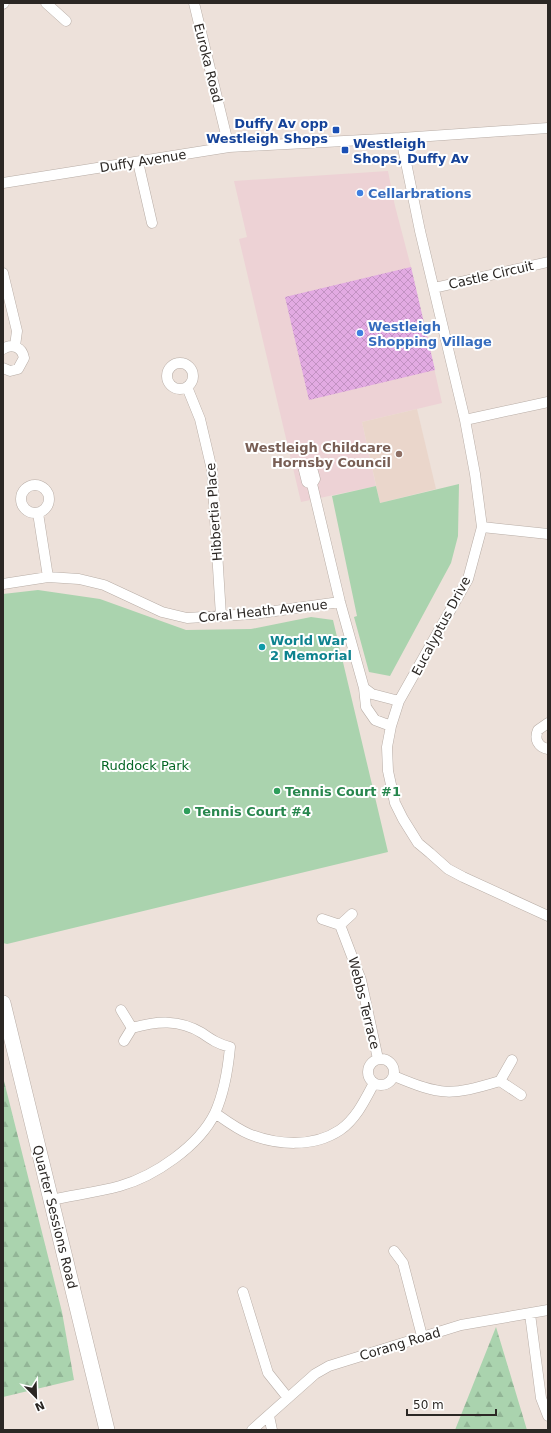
<svg xmlns="http://www.w3.org/2000/svg" width="551" height="1433" font-family="'DejaVu Sans',sans-serif">
  <style>
    .commercial { fill: #edd2d5 }
    .built { fill: #ead6cb }
    .forest { fill: url(#forest-firs) }
    .park { fill: #aad3ae }
    .building { fill: url(#building-cross-hatch) }
    .lines { fill: none; stroke-linecap: round; stroke-linejoin: round }
    .street-casing { stroke: #b8ada6; stroke-width: 11 }
    .secondary-casing { stroke: #b8ada6; stroke-width: 16 }
    .street { stroke: #fff; stroke-width: 10 }
    .secondary { stroke: #fff; stroke-width: 15 }
    .transit-dot { fill: #1a4fb4; stroke: #fff; stroke-width: 1.5 }
    .shop-dot { fill: #3f7fe0; stroke: #fff; stroke-width: 1.5 }
    .education-dot { fill: #8d6e63; stroke: #fff; stroke-width: 1.5 }
    .culture-dot { fill: #0f9aa8; stroke: #fff; stroke-width: 1.5 }
    .leisure-dot { fill: #2e9e5b; stroke: #fff; stroke-width: 1.5 }
    .labels { text-anchor: middle; dominant-baseline: central; stroke-width: 4; stroke-linejoin: round; paint-order: stroke }
    .street-label { font-size: 13px; fill: #2b2724; stroke: #fff }
    .transit-label { font-size: 13px; font-weight: bold; fill: #164399; stroke: #fff; text-anchor: end }
    .shop-label { font-size: 13px; font-weight: bold; fill: #366cbe; stroke: #fff; text-anchor: start }
    .education-label { font-size: 13px; font-weight: bold; fill: #785e54; stroke: #fff; text-anchor: end }
    .culture-label { font-size: 13px; font-weight: bold; fill: #0d838f; stroke: #fff; text-anchor: start }
    .park-label { font-size: 13px; fill: #066726; stroke: #fff }
    .leisure-label { font-size: 13px; font-weight: bold; fill: #27864d; stroke: #fff; text-anchor: start }
  </style>
  <defs>
    <pattern id="forest-firs" width="22" height="20" patternUnits="userSpaceOnUse"><rect width="22" height="20" fill="#aad3ae"/><path d="M5 1l3.5 6h-7zM16 11l3.5 6h-7z" fill="#92b596"/></pattern>
    <pattern id="building-cross-hatch" width="8" height="8" patternUnits="userSpaceOnUse"><rect width="8" height="8" fill="#e2aae2"/><path d="M0 0l8 8M0 8l8-8" fill="none" stroke="#c292c2"/></pattern>
  </defs>
  <rect width="100%" height="100%" fill="#ede1da"/>
  <path class="commercial" d="M 388,171 L 395,206 L 411,267 L 442,403 L 362,422 L 376,486 L 301,502 L 239,239 L 247,237 L 234,181 Z"/>
  <path class="built" d="M 417,409 L 436,489 L 380,503 L 362,422 Z"/>
  <path class="forest" d="M 3,1077 L 62,1312 L 74,1380 L 3,1397 Z
    M 496,1327 L 527,1430 L 455,1430 Z"/>
  <path class="park" d="M 459,484 L 458,536 L 451,563 L 390,676 L 369,672 L 354,617 L 357,616 L 332,496 L 376,486 L 380,503 Z
    M 38,590 L 100,599 L 186,630 L 251,629 L 311,617 L 333,620 L 388,852 L 7,944 L 3,943 L 3,594 Z"/>
  <path class="building" d="M 411,267 L 435,370 L 309,400 L 285,297 Z"/>
  <g class="lines">
    <defs>
      <path id="street" d="M 46,3 L 66,21
        M 194,3 L 229,147
        M 3,4 L 4,3
        M 401,138 L 420,231 L 465,420 L 475,474 L 482,527 L 468,579 L 399,701 L 391,726 L 387,747 L 388,771 L 395,803 L 403,819 L 418,843 L 430,853 L 448,869 L 463,877 L 548,916
        M 138,162 L 152,223
        M 3,183 L 229,147 L 401,138 L 548,128
        M 3,273 L 17,331 L 15,346
        M 434,288 L 548,262
        M 3,349 C 12,343 22,347 24,358 L 18,369 L 10,371 L 3,368
        M167 376a13 13 0 1 1 26 0a13 13 0 1 1-26 0Z
        M 187,387 L 200,419 L 212,470 L 221,616
        M 465,420 L 548,402
        M 312,484 L 307,482 L 304,470 L 308,466 L 312,468 L 315,479 L 312,484 L 340,602 L 364,688 L 366,707 L 375,720 L 391,726
        M21 499a14 14 0 1 1 28 0a14 14 0 1 1-28 0Z
        M 38,513 L 48,577
        M 482,527 L 548,534
        M 3,584 L 48,577 L 79,579 L 104,585 L 162,612 L 187,618 L 253,614 L 340,602
        M 364,688 L 372,694 L 399,701
        M 548,723 L 538,730 C 534,739 538,747 548,749
        M 322,919 L 340,925 L 361,980 L 378,1059
        M 340,925 L 352,914
        M 121,1010 L 132,1028
        M368 1072a13 13 0 1 1 26 0a13 13 0 1 1-26 0Z
        M 394,1076 C 442,1096 450,1096 500,1081 L 521,1095
        M 500,1081 L 512,1060
        M 215,1113 C 225,1120 237,1129 249,1134 C 277,1145 313,1148 340,1130 C 356,1119 365,1100 374,1083
        M 51,1200 C 74,1195 98,1192 120,1186 C 155,1176 199,1146 215,1113 C 224,1093 228,1069 230,1047 C 218,1044 212,1040 202,1033 C 179,1019 157,1021 132,1028 L 124,1041
        M 394,1251 L 403,1263 L 422,1336
        M 243,1292 L 268,1373 L 288,1398
        M 530,1314 L 541,1398 L 548,1416
        M 269,1416 L 272,1430
        M 252,1430 L 315,1374 L 329,1366 L 461,1325 L 548,1310"/>
      <path id="secondary" d="M 3,1003 L 107,1430"/>
    </defs>
    <use href="#street" class="street-casing"/>
    <use href="#secondary" class="secondary-casing"/>
    <use href="#street" class="street"/>
    <use href="#secondary" class="secondary"/>
  </g>
  <g class="transit-dot">
    <rect x="332" y="126" width="8" height="8" rx="2"/>
    <rect x="341" y="146" width="8" height="8" rx="2"/>
  </g>
  <g class="shop-dot">
    <circle cx="360" cy="193" r="4"/>
    <circle cx="360" cy="333" r="4"/>
  </g>
  <circle class="education-dot" cx="399" cy="454" r="4"/>
  <circle class="culture-dot" cx="262" cy="647" r="4"/>
  <g class="leisure-dot">
    <circle cx="277" cy="791" r="4"/>
    <circle cx="187" cy="811" r="4"/>
  </g>
  <g class="labels">
    <g class="street-label">
      <text transform="translate(208 63) rotate(76)">Euroka Road</text>
      <text transform="translate(143 161) rotate(-9)">Duffy Avenue</text>
      <text transform="translate(491 275) rotate(-13)">Castle Circuit</text>
      <text transform="translate(214 512) rotate(-94)">Hibbertia Place</text>
      <text transform="translate(263 611) rotate(-6)">Coral Heath Avenue</text>
      <text transform="translate(441 626) rotate(-62)">Eucalyptus Drive</text>
      <text transform="translate(364 1003) rotate(76)">Webbs Terrace</text>
      <text transform="translate(55 1217) rotate(76)">Quarter Sessions Road</text>
      <text transform="translate(400 1344) rotate(-17)">Corang Road</text>
    </g>
    <g class="transit-label">
      <text x="328" y="123">Duffy Av opp<tspan x="328" dy="15">Westleigh Shops</tspan></text>
      <text x="353" y="143" text-anchor="start">Westleigh<tspan x="353" dy="15">Shops, Duffy Av</tspan></text>
    </g>
    <g class="shop-label">
      <text x="368" y="193">Cellarbrations</text>
      <text x="368" y="326">Westleigh<tspan x="368" dy="15">Shopping Village</tspan></text>
    </g>
    <g class="education-label">
      <text x="391" y="447">Westleigh Childcare<tspan x="391" dy="15">Hornsby Council</tspan></text>
    </g>
    <g class="culture-label">
      <text x="270" y="640">World War<tspan x="270" dy="15">2 Memorial</tspan></text>
    </g>
    <g class="park-label">
      <text x="145" y="765">Ruddock Park</text>
    </g>
    <g class="leisure-label">
      <text x="285" y="791">Tennis Court #1</text>
      <text x="195" y="811">Tennis Court #4</text>
    </g>
  </g>
  <rect width="551" height="1433" fill="none" stroke="#2b2724" stroke-width="8"/>
  <g transform="translate(36 1397) rotate(157)" stroke="#ffffff" stroke-width="3" paint-order="stroke">
  <path d="M0-3L7 15L0 10L-7 15Z" fill="#2b2724"/>
  <text y="-6" font-size="11" font-weight="bold" text-anchor="middle" fill="#2b2724">N</text>
  </g>
  <path d="M407 1409v6h89v-6" fill="none" stroke="#2b2724" stroke-width="2"/>
  <text x="413" y="1409" font-size="12" fill="#2b2724" stroke="#ffffff" stroke-width="3" paint-order="stroke">50 m</text>
</svg>
